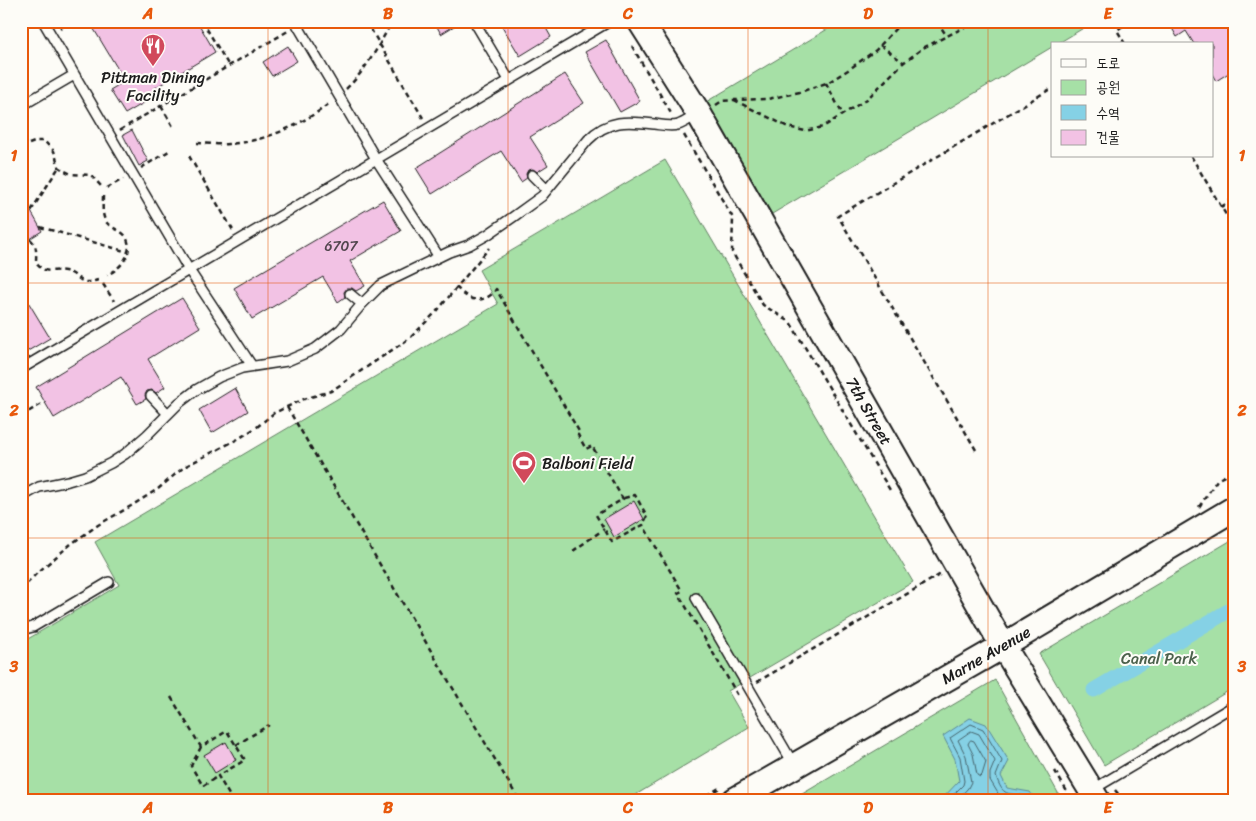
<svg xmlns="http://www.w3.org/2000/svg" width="1256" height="821" font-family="Sriracha,'Poor Story',sans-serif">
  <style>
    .green { fill: #a6e0a6; stroke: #617e61 }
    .water { fill: #85d1e5; stroke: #5b8995 }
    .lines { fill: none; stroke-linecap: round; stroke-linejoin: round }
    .shore { stroke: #46646c; stroke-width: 1 }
    .canal { stroke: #85d1e5; stroke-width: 15 }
    .building { fill: #f2c2e4; stroke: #1c1c1c }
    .lane-casing { stroke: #1c1c1c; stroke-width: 12 }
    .secondary-casing { stroke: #1c1c1c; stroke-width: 28 }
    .path { stroke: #1c1c1c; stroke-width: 2.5; stroke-dasharray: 5 4; stroke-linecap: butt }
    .lane { stroke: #fdfcf7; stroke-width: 9 }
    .secondary { stroke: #fdfcf7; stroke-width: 24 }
    .grid { fill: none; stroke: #e8590c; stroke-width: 1; stroke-opacity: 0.55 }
    .labels { text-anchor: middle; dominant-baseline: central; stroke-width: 4; stroke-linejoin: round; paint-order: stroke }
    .number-label { font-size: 14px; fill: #52464e }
    .poi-label { font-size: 16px; fill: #1c1c1c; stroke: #fdfcf7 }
    .street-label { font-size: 16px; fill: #1c1c1c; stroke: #fdfcf7 }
    .park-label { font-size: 16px; fill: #4c614c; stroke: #fdfcf7 }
    .neatline { fill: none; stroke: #e8590c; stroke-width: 2 }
    .grid-label { font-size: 16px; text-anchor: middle; font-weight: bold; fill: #e8590c }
  </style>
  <rect width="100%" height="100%" fill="#fdfcf7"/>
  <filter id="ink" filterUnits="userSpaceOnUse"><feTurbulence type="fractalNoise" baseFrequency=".02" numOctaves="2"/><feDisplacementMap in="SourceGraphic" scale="10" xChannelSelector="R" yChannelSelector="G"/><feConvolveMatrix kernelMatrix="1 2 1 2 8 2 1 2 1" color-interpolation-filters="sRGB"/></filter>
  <g filter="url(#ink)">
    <path class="green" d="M 841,21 L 1095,21 L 1057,44 L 1052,44 L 1052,47 L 772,214 L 706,102 Z
      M 665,160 L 913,582 L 728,691 L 749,727 L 627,800 L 21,800 L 21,643 L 119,585 L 95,542 L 498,304 L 479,270 Z
      M 1235,538 L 1235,687 L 1104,765 L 1039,654 Z
      M 995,680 L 1062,800 L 792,800 Z"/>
    <path class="water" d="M 970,718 L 986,724 L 1009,761 L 1001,776 L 1007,788 L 1030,792 L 1036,800 L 941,800 L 959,781 L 955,759 L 943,736 Z"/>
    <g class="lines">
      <path class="shore" d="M 971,740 L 974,741 L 986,762 L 982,775 L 980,777 L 977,775 L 973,754 L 968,744 L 969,742 Z
        M 948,800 L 963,785 L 964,781 L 960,757 L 950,738 L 971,724 L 983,729 L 1002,761 L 996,776 C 1003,797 1007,793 1027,796 L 1030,800
        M 957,800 L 968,788 L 971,782 L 966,756 L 958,740 L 971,731 L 979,734 L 995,761 L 990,773 L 990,780 L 999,795 L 1002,798 L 1007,800"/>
      <path class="canal" d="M 1094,690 L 1235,607"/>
    </g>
    <path class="building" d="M 89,21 L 197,21 L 215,52 L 155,88 L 159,94 L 125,114 L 110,90 L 125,81 Z
      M 434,21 L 462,21 L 441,34 Z
      M 499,21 L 542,21 L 551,37 L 520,56 Z
      M 1168,21 L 1235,21 L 1235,69 L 1216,81 L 1212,74 L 1212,44 L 1194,44 L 1186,31 L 1177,37 Z
      M 606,40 L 640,101 L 620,112 L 585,52 Z
      M 288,46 L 297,61 L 272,76 L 263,62 Z
      M 565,74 L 584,103 L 530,137 L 548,165 L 537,172 L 533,169 L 528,170 L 526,174 L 527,178 L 521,182 L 501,151 L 432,194 L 416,168 Z
      M 132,130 L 148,161 L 139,166 L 123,135 Z
      M 383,200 L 401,231 L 350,261 L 365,286 L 356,291 L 352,288 L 347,288 L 344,292 L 345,297 L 338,302 L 323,277 L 252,319 L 234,288 Z
      M 29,208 L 42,231 L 26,241 L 21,233 L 21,212 Z
      M 21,290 L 50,338 L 21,355 Z
      M 182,298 L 200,327 L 148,359 L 165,387 L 156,393 L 152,390 L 147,391 L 145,395 L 146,399 L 137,404 L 121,377 L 54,418 L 36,387 Z
      M 235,388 L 248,411 L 212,433 L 199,410 Z
      M 634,501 L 644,519 L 614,537 L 604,519 Z
      M 226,742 L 236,760 L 215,773 L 204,755 Z"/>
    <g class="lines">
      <defs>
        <path id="lane" d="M 43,21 L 189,270 L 252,366
          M 295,21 L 376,159 L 439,257
          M 474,21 L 509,80
          M 21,106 L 74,75
          M 532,175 L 547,190
          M 350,294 L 362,304
          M 21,369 L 610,21
          M 151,396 L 168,414
          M 21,497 L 39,487 L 68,481 L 85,476 L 111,463 L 125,454 L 147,435 L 179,403 L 196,390 L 219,377 L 242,368 L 287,361 L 315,349 L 341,329 L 362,304 L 381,285 L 449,252 L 469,245 L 487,235 L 513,217 L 542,196 L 588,140 C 608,119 628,121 654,124 C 662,125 670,127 678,125 C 685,123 692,117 699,114
          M 696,598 L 794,765
          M 21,630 L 33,627 L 109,582
          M 1092,790 L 1235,705"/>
        <path id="secondary" d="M 640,21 L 699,114 L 1003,646 L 1097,800
          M 735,800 L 1003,646 L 1235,508"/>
      </defs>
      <use href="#lane" class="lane-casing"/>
      <use href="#secondary" class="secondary-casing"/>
      <path class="path" d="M 202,21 L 229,66
        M 366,21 L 423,118
        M 937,21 L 946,35
        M 60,28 L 71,21
        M 1125,44 L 1117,30 L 1130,21
        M 880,45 L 903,62
        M 632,46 L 672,115
        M 826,83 L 843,115
        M 346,89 C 366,70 379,46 392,21
        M 734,100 L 788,127 L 805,131 L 823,127 L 867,99 L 903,63 L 923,48 L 969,25 L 986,21
        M 716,105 L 722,101 L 734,100 L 768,99 L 800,92 L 829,82 L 848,70 L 876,50 L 897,27 L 904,21
        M 161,106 L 174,128
        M 120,130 L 288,31
        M 684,135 L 733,218 L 732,252 L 763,305 L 790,322 L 890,490
        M 21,139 L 23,142
        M 197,143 C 207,143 217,145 228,144 C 264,142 302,125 330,103
        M 29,144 L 37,141 L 44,141 L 54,151 L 59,167 L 65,171 L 71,174 L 91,175 L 101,186
        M 189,156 L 234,232
        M 1191,156 L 1235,230
        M 141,168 L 169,151
        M 107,188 L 123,179
        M 103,196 C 103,204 101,216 107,223 C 112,229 122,230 126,237 C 135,253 120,269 107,275
        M 1221,207 L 1235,198
        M 31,211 L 59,167
        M 40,227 L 128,252
        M 30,239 C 38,246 36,253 36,263 C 45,275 52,269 65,271 C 81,274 77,287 98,280
        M 103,284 L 114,301
        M 456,287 C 460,291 465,296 470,298 C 479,302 491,298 496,289 L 580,433 L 578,435 L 586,449 L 592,446 L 623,499 L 596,515 L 612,542 L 643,525 L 682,591 L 678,593 L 737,694 L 739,693
        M 287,407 L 519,800
        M 21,416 L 45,402
        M 976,450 L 838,216 L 1052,88
        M 624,498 L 635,495 L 647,516 L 643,525
        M 1199,507 L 1217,480 L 1235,470
        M 573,551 L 604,529
        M 21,590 L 37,573 L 71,544 L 98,525 L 131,506 L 158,489 L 184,467 L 238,439 L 257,427 L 274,413 L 304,399 L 331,391 L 410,338 L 438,310 L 489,248
        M 757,682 L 941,574
        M 171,697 L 201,747 L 227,731 L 245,760 L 218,776 L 232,800
        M 236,745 L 269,725
        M 201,747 L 191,766 L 203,786 L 218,776
        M 1055,771 L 1072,800
        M 1115,790 L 1123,800
        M 699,800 L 721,787"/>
      <use href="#lane" class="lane"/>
      <use href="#secondary" class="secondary"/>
    </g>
  </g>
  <path class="grid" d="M 268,21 L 268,800M 508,21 L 508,800M 748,21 L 748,800M 988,21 L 988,800M 21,283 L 1235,283M 21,538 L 1235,538"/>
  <defs>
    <symbol id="restaurant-pin" viewBox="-11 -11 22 30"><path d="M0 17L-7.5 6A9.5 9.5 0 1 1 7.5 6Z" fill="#d1495b" stroke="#fdfcf7"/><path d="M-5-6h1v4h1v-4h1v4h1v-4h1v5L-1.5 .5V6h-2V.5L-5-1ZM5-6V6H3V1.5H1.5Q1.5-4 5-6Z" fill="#fff"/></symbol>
    <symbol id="stadium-pin" viewBox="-11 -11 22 30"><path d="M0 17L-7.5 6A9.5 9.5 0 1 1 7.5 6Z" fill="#d1495b" stroke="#fdfcf7"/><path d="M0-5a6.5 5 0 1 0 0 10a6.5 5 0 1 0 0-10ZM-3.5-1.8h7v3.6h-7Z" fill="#fff"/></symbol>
  </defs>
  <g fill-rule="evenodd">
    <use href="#restaurant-pin" x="139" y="32" width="28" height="38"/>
    <use href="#stadium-pin" x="510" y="449" width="28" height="38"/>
  </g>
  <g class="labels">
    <g class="number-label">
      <text x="341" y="246">6707</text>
    </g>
    <g class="poi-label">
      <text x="153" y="77">Pittman Dining<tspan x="153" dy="18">Facility</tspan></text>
      <text x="542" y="463" text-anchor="start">Balboni Field</text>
    </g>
    <g class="street-label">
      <text transform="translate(869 411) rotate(60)">7th Street</text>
      <text transform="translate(986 655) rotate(-30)">Marne Avenue</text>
    </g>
    <g class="park-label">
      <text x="1159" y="658">Canal Park</text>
    </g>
  </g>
  <rect width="1256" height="821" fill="none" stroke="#fdfcf7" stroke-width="55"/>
  <rect x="1051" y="42" width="162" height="115" fill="#fdfcf7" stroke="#a3a29f"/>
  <rect x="1061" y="59" width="25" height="8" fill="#fdfcf7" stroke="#a3a29f"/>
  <text x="1096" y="68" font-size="15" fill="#1c1c1c">도로</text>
  <rect x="1061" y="80" width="25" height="15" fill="#a6e0a6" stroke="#a3a29f"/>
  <text x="1096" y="92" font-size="15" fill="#1c1c1c">공원</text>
  <rect x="1061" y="105" width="25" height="15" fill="#85d1e5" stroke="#a3a29f"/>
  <text x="1096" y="118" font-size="15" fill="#1c1c1c">수역</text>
  <rect x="1061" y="130" width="25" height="15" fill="#f2c2e4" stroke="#a3a29f"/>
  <text x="1096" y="142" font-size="15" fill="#1c1c1c">건물</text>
  <rect x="28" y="28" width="1200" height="766" class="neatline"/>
  <g class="grid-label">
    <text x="148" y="19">A</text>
    <text x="388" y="19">B</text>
    <text x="628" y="19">C</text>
    <text x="868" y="19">D</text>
    <text x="1108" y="19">E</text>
    <text x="14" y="161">1</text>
    <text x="1242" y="161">1</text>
    <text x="14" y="416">2</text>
    <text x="1242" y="416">2</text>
    <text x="14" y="672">3</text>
    <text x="1242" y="672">3</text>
    <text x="148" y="813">A</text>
    <text x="388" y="813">B</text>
    <text x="628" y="813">C</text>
    <text x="868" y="813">D</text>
    <text x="1108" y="813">E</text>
  </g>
</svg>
